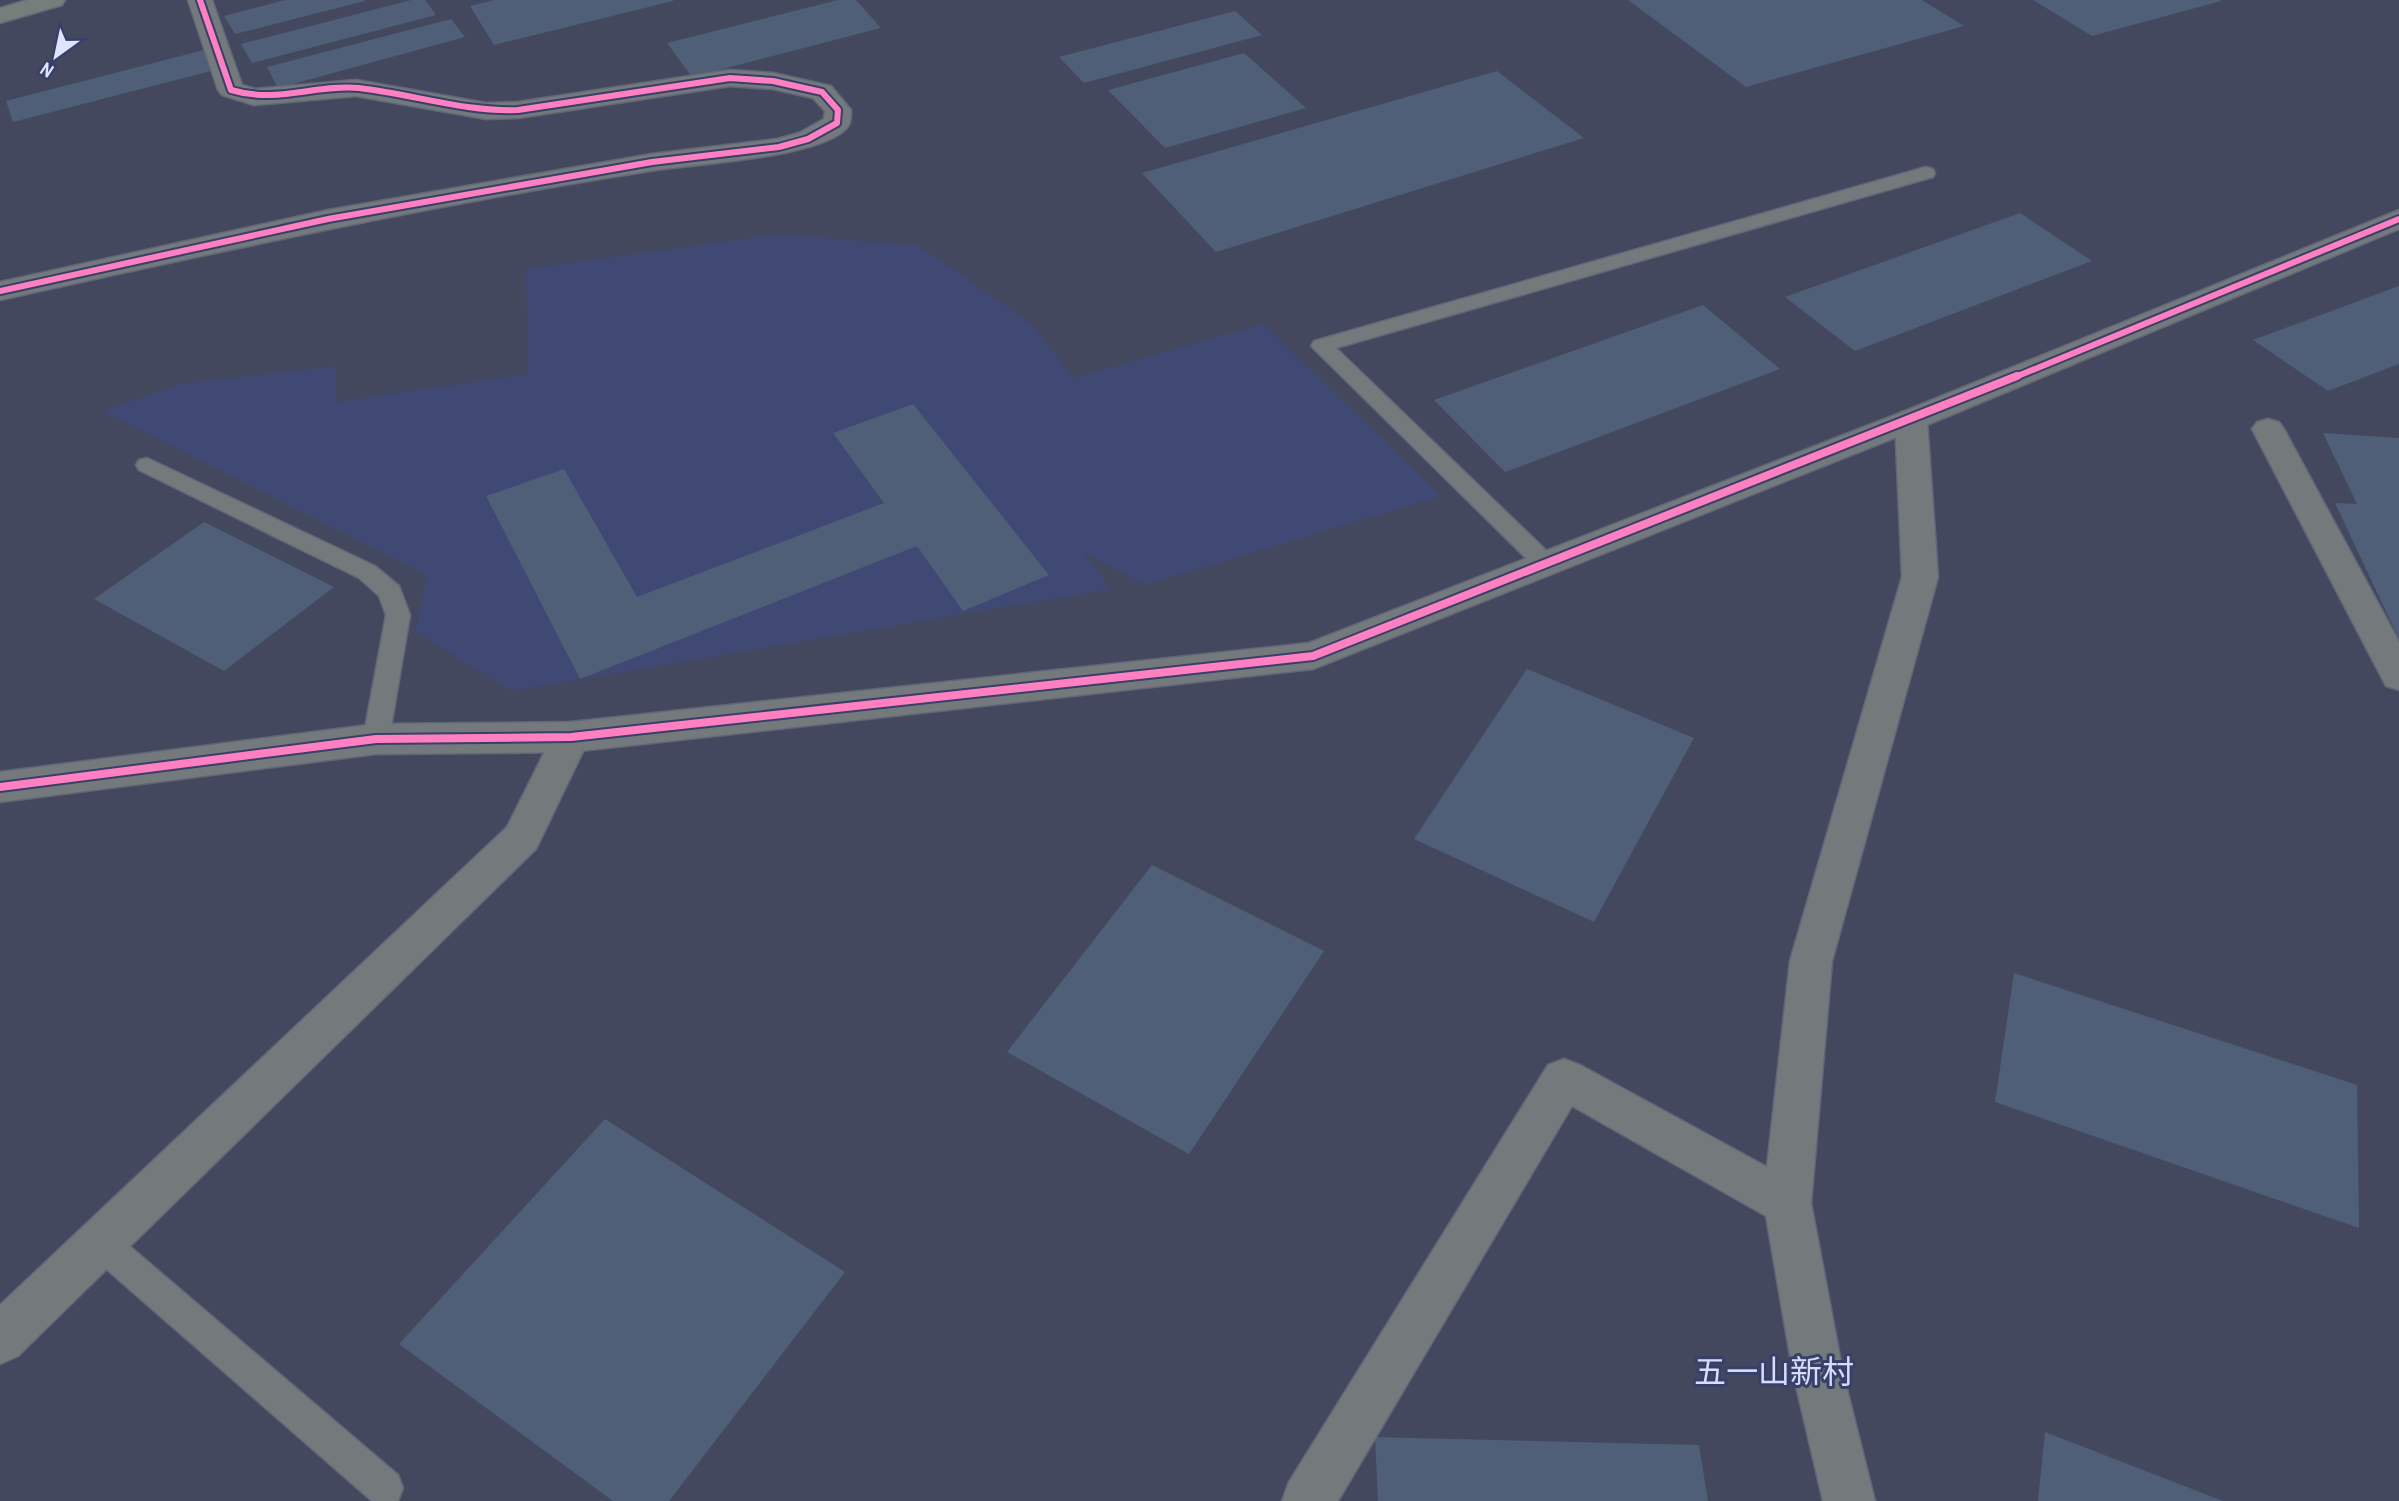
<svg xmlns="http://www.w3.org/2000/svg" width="2399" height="1501" font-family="'Archivo Narrow','Noto Sans SC',sans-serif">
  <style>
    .built { fill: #404874 }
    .building { fill: #4f5f78 }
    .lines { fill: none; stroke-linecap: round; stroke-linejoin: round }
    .service-casing { stroke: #616678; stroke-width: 3 }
    .minor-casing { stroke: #616678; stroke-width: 3 }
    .tertiary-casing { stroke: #616678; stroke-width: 3 }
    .primary-casing { stroke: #616678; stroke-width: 3 }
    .service { fill: #74797c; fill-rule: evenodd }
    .minor { fill: #74797c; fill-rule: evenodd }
    .tertiary { fill: #74797c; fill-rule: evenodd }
    .primary { fill: #747e7c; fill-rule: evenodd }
    .cycleway-far1-casing { stroke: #384069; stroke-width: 10 }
    .cycleway-casing { stroke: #384069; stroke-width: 12 }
    .cycleway-far1 { stroke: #ff80c0; stroke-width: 6 }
    .cycleway { stroke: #ff80c0; stroke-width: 8 }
    .labels { text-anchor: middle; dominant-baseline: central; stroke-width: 6; stroke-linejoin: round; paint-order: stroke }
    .near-neighbourhood-label { font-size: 32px; fill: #d5ddfb; stroke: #384069 }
  </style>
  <rect width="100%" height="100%" fill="#43485e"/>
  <path class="built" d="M 780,234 L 919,246 L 1033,325 L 1073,378 L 1263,324 L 1441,496 L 1145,585 L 1082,551 L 1111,589 L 511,691 L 415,631 L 427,575 L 102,411 L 182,384 L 335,366 L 336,402 L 528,374 L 526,269 Z"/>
  <path class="building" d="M 285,0 L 365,0 L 365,1 L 235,34 L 224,16 Z
    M 411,0 L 425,0 L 436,15 L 252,63 L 241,44 Z
    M 494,0 L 673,0 L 673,1 L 494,45 L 470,6 Z
    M 838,0 L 856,0 L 881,28 L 692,77 L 667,43 Z
    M 1628,0 L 1922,0 L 1964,26 L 1746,87 Z
    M 2033,0 L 2221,0 L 2221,1 L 2092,36 Z
    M 1235,11 L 1262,35 L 1084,83 L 1059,57 Z
    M 451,19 L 465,37 L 278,88 L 267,67 Z
    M 204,50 L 215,70 L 13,122 L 6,101 Z
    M 1244,53 L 1306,108 L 1165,148 L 1108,90 Z
    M 1497,71 L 1584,138 L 1216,252 L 1142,173 Z
    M 2020,213 L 2092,261 L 1855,351 L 1785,297 Z
    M 2399,286 L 2399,364 L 2328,391 L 2253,340 Z
    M 1703,305 L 1780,369 L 1505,472 L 1434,400 Z
    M 913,404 L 1049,575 L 963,611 L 917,546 L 580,679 L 486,496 L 564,469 L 637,597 L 884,503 L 833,433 Z
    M 2323,433 L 2399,438 L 2399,639 L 2335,503 L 2357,504 Z
    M 204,522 L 334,587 L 224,671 L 94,599 Z
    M 1527,669 L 1694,738 L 1594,922 L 1414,839 Z
    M 1152,865 L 1324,951 L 1189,1154 L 1007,1052 Z
    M 2014,973 L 2357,1085 L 2359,1228 L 1995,1102 Z
    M 605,1119 L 845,1272 L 669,1501 L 613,1501 L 399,1344 Z
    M 2045,1432 L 2223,1501 L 2038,1501 Z
    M 1375,1437 L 1699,1445 L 1708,1501 L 1378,1501 Z"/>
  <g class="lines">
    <defs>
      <path id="service" d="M 1926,167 L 1933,169 L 1935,173 L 1933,177 L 1336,348 L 1554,558 L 1558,564 L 1554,570 L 1546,572 L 1538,570 L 1311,346 L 1314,341 Z
        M 147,458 L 375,566 L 399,586 L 410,615 L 389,739 L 385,746 L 376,749 L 367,746 L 363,739 L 386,615 L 379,596 L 359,578 L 139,470 L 136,465 L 139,460 Z
        M 101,1227 L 113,1232 L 398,1475 L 403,1488 L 398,1501 L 372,1501 L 89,1254 L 85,1243 L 89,1232 Z"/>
      <path id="minor" d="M 1911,410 L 1922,413 L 1927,420 L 1938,577 L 1832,961 L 1811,1203 L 1843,1373 L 1875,1501 L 1823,1501 L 1793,1373 L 1766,1216 L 1572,1106 L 1338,1501 L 1282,1501 L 1289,1482 L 1548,1065 L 1564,1059 L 1580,1065 L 1767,1167 L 1790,961 L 1902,577 L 1895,420 L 1900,413 Z
        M 2268,419 L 2279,422 L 2284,429 L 2399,642 L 2399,690 L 2386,686 L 2252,429 L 2257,422 Z
        M 571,722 L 585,727 L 590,737 L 536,849 L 18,1356 L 0,1364 L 0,1305 L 507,827 L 557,727 Z"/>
      <path id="tertiary" d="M 188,0 L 212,0 L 242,85 L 255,89 L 356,80 L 486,103 L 518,102 L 730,70 L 773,73 L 831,86 L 851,110 C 851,115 851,121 849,125 C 829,158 689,164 650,171 C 432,205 216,252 0,300 L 0,282 L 328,210 L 652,154 L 777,139 L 799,133 L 824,119 L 825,111 L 813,98 L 773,89 L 730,86 L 518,118 L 486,119 L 356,96 L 254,105 L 222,95 L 218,90 Z
        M 2399,210 L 2399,229 L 1922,427 L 1313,669 L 571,752 L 376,754 L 0,802 L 0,772 L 376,724 L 571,722 L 1309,643 L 1900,413 Z"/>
      <path id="primary" d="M 27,0 L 65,0 L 62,5 L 0,23 L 0,8 Z"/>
    </defs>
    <use href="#service" class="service-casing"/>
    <use href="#minor" class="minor-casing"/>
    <use href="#tertiary" class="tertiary-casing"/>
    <use href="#primary" class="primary-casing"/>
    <use href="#service" class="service"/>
    <use href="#minor" class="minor"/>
    <use href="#tertiary" class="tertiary"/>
    <use href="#primary" class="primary"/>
    <defs>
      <path id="cycleway-far1" d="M 0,291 L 328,219 L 652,162 L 779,147 L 808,139 L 837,123 L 838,110 L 822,92 L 773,81 L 730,78 L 518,110 C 464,112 412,94 359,88 C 315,84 278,104 231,90 L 200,0
        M 2013,378 L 2399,219"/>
      <path id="cycleway" d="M 0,787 L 376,739 L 571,737 L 1313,656 L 2017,376"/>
    </defs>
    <use href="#cycleway-far1" class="cycleway-far1-casing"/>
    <use href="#cycleway" class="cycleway-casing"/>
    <use href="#cycleway-far1" class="cycleway-far1"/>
    <use href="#cycleway" class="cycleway"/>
  </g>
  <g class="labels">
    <g class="near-neighbourhood-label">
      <text x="1774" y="1371">五一山新村</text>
    </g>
  </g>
  <g transform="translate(56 56) rotate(213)" stroke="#384069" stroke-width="5" paint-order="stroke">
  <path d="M0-5L12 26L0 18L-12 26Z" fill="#dee4fe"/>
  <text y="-10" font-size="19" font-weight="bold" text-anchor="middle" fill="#dee4fe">N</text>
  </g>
</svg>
